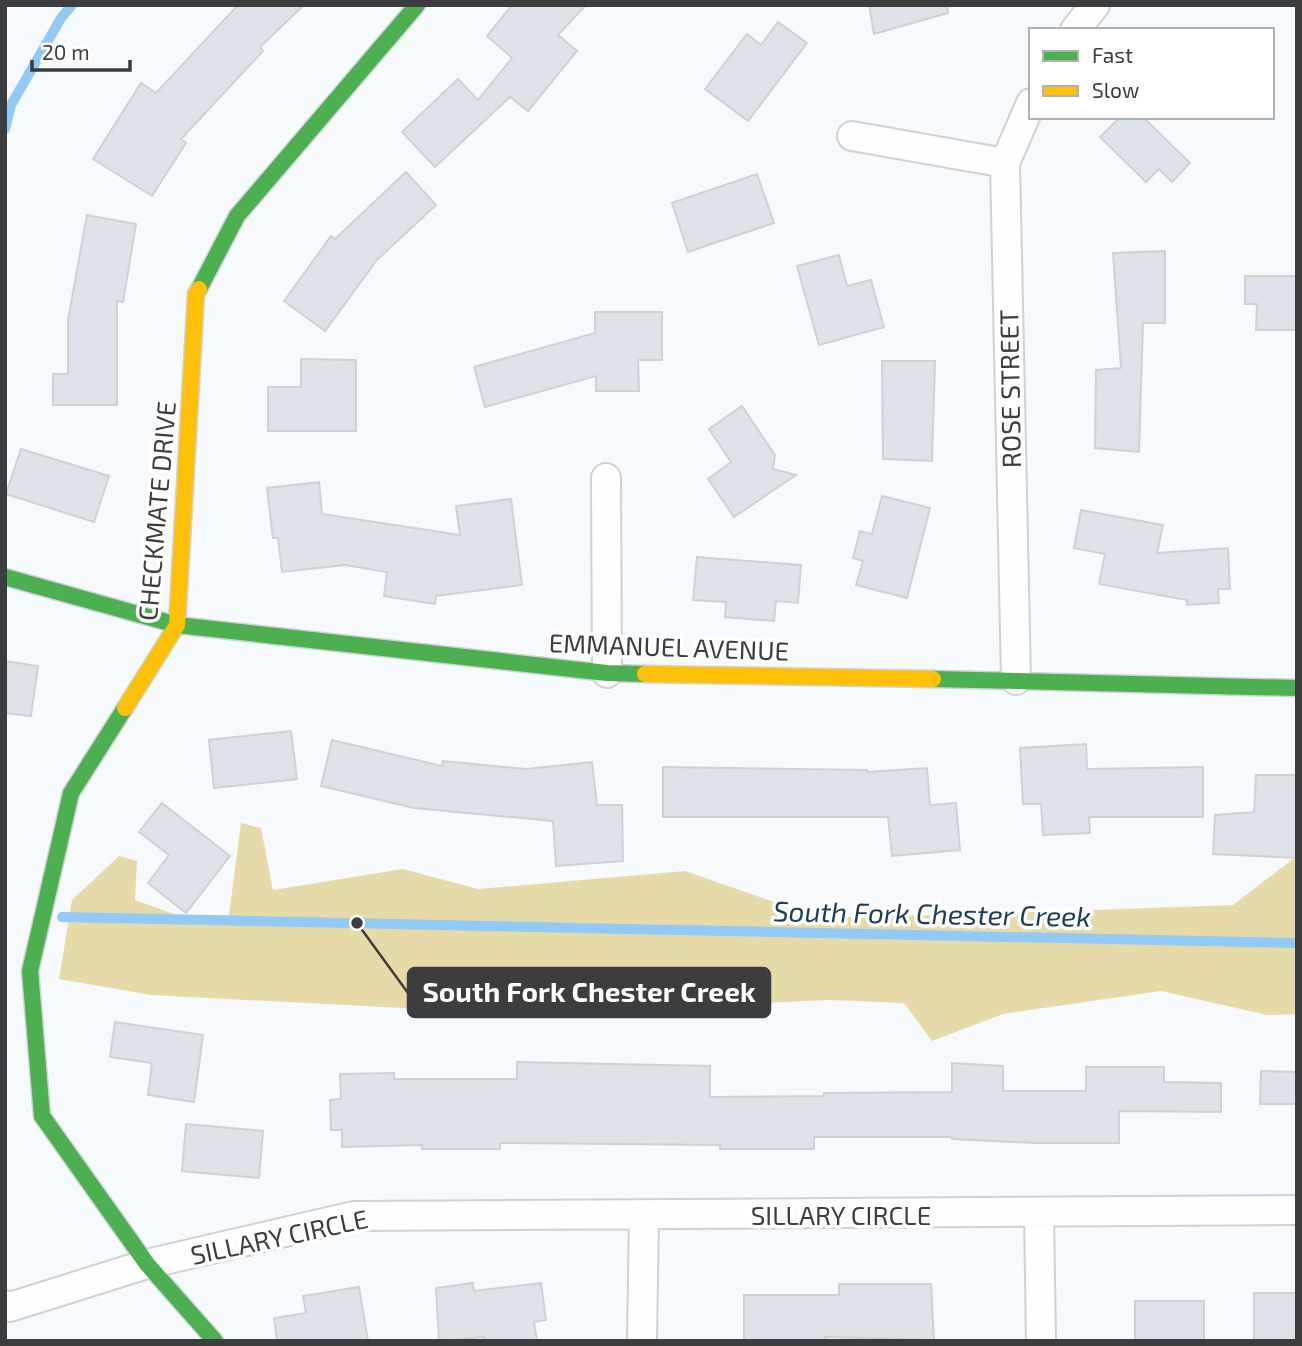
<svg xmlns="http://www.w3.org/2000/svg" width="1302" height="1346" font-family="'Exo 2',sans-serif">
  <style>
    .forest { fill: #e6daa8 }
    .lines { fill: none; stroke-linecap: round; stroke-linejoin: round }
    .stream { stroke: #92caf5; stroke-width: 10 }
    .building { fill: #dde3e9; stroke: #cfd1d4; stroke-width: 2 }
    .street-casing { stroke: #cfd2d4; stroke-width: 32 }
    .fast-casing { stroke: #cfd2d4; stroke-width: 19 }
    .slow-casing { stroke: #cfd2d4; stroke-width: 19 }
    .street { stroke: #fefeff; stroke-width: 28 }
    .fast { stroke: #4caf50; stroke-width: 16 }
    .slow { stroke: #ffc107; stroke-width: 16 }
    .labels { text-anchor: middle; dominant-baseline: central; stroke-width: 7; stroke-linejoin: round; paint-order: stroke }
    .street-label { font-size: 26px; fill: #3b3d3f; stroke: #fff }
    .water-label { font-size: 28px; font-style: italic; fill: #1b3d56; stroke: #fff }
    .leader { fill: none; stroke: #3b3d3f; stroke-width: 2.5 }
    .callout-dot { fill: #3b3d3f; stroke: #fff; stroke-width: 2.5 }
    .callout { fill: #3b3d3f; stroke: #3b3d3f; stroke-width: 2.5 }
    .callout-label { font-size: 28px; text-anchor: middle; font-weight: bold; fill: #fff }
  </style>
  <rect width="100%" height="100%" fill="#f7fafd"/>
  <path class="forest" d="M 241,823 L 261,828 L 273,890 L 403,869 L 478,889 L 685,871 L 820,918 L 1037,912 L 1233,905 L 1293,859 L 1297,859 L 1297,1014 L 1267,1015 L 1161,991 L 1003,1014 L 932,1041 L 904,1003 L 830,1000 L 519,1014 L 151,995 L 59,979 L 72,900 L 119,856 L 137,861 L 135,900 L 177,915 L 229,915 Z"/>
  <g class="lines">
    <path class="stream" d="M 5,129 L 11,105 L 61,18 L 72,5
      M 62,917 L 1297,943"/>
  </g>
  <path class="building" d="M 238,5 L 304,5 L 260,47 L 263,51 L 181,139 L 186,143 L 152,196 L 93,159 L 141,83 L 156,93 Z
    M 512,5 L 586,5 L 558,35 L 577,51 L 528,111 L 510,97 L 435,167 L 402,132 L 458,79 L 478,100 L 512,58 L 487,36 Z
    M 869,5 L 947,5 L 948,13 L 874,34 Z
    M 778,22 L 807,43 L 748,121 L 705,89 L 747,34 L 761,45 Z
    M 1120,117 L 1143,117 L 1190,163 L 1172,182 L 1159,169 L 1146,182 L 1100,137 Z
    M 406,172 L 436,205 L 377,260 L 325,331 L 284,301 L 331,236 L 335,239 Z
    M 757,174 L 774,223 L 688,252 L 672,203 Z
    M 87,215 L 136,224 L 123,302 L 117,301 L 117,405 L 53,405 L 53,374 L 68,374 L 68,320 Z
    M 1165,251 L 1165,323 L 1143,323 L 1139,452 L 1095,448 L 1096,370 L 1121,368 L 1113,253 Z
    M 839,255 L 847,286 L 871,280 L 884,327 L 819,345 L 797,266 Z
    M 1245,276 L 1297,276 L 1297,330 L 1256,330 L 1257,304 L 1245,304 Z
    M 595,312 L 662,312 L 662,360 L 638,360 L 639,391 L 596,391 L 596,376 L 485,407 L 474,367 L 595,333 Z
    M 301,359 L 356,360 L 356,431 L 268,431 L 268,387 L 301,387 Z
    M 882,361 L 935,361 L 932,461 L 883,459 Z
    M 742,406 L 775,455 L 773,469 L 796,475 L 734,517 L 708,479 L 731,462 L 709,429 Z
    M 21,449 L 109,476 L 94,522 L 6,494 Z
    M 319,482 L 322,514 L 460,535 L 456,506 L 511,499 L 522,585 L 436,596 L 435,604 L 384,596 L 387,572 L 345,565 L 282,572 L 278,538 L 273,538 L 267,488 Z
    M 882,496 L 930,508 L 907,598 L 856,585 L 863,561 L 853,558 L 860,531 L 872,534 Z
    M 1081,510 L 1163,525 L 1157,553 L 1228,548 L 1230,589 L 1218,589 L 1219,603 L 1187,605 L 1187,600 L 1099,584 L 1105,554 L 1074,548 Z
    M 697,557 L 801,565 L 798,603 L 776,601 L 774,621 L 725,617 L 726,602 L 693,600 Z
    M 5,661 L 38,666 L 31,716 L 5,713 Z
    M 291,731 L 297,779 L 214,788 L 209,740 Z
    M 332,740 L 442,766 L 443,761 L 526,769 L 592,762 L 597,805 L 622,805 L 623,861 L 556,866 L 553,821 L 414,808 L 321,786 Z
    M 1086,744 L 1087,769 L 1203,767 L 1203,817 L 1089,817 L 1090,833 L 1043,835 L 1041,804 L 1023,804 L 1020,748 Z
    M 663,767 L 867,770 L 867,772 L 927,768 L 930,805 L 956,803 L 960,850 L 892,856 L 888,817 L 663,817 Z
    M 1256,775 L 1297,775 L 1297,858 L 1213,854 L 1215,815 L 1254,812 Z
    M 162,803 L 230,856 L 186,913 L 148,883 L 169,855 L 139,832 Z
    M 115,1022 L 203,1035 L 194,1102 L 148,1095 L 152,1063 L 110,1057 Z
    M 517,1062 L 710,1066 L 710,1097 L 824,1096 L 824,1093 L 952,1092 L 952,1063 L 1003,1066 L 1003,1091 L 1086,1091 L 1086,1067 L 1164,1067 L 1164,1082 L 1221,1083 L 1221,1112 L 1119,1111 L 1119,1143 L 1035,1143 L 952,1139 L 952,1137 L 814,1137 L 814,1149 L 720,1149 L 720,1145 L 500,1143 L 500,1149 L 422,1149 L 422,1145 L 342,1147 L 342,1130 L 331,1130 L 330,1100 L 341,1099 L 340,1074 L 394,1073 L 394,1079 L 517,1079 Z
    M 1261,1071 L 1297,1072 L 1297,1104 L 1260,1104 Z
    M 186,1124 L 263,1131 L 259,1178 L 182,1171 Z
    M 473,1283 L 474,1291 L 541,1283 L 546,1320 L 534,1322 L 537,1341 L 484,1341 L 484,1337 L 439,1341 L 436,1288 Z
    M 839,1284 L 931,1284 L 934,1340 L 825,1337 L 825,1341 L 744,1341 L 744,1295 L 839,1295 Z
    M 359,1287 L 368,1341 L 277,1341 L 274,1318 L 306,1313 L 303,1296 Z
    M 1254,1293 L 1297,1293 L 1297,1341 L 1254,1341 Z
    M 1135,1301 L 1204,1301 L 1204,1341 L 1135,1341 Z"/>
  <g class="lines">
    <defs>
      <path id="street" d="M 1075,30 L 1095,5
        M 852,136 L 1005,163
        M 606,478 L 607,673
        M 1016,680 L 1005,163 L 1031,103
        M 1039,1213 L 1041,1341
        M 5,1305 L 10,1307 L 147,1264 L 354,1216 L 1297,1210
        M 642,1341 L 644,1215"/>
      <path id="fast" d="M 199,289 L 237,216 L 417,5
        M 5,577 L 177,625 L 607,673 L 645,674
        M 933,679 L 1297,688
        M 125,708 L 71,793 L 30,971 L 42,1116 L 147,1264 L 215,1341"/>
      <path id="slow" d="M 645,674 L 933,679
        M 125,708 L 177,625 L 196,294 L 199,289"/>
    </defs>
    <use href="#street" class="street-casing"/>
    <use href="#fast" class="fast-casing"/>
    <use href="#slow" class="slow-casing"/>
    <use href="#street" class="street"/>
    <use href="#fast" class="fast"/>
    <use href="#slow" class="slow"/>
  </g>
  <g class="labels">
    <g class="street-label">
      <text transform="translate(1009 389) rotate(-91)">ROSE STREET</text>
      <text transform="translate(156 511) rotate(-85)">CHECKMATE DRIVE</text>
      <text transform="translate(669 646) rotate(2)">EMMANUEL AVENUE</text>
      <text x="841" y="1214">SILLARY CIRCLE</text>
      <text transform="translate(279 1236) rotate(-12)">SILLARY CIRCLE</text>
    </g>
    <g class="water-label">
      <text transform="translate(932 913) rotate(1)">South Fork Chester Creek</text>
    </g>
  </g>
  <path class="leader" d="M357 923L408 993"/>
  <circle class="callout-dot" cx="357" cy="923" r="7"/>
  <rect class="callout" x="408" y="968" width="362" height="49" rx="7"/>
  <g class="callout-label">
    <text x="589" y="1002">South Fork Chester Creek</text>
  </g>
  <rect width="1302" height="1346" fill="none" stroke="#3b3d3f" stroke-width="14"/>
  <rect x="1029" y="28" width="245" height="91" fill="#ffffff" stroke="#b1b1b2" stroke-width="2"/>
  <rect x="1043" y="51" width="35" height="10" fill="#4caf50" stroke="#b1b1b2" stroke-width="2"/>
  <text x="1092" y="63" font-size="21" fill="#3b3d3f">Fast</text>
  <rect x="1043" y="86" width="35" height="10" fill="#ffc107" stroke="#b1b1b2" stroke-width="2"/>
  <text x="1092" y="98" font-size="21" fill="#3b3d3f">Slow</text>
  <path d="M32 60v10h98v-10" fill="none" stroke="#3b3d3f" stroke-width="3.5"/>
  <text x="42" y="60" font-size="21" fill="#3b3d3f" stroke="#ffffff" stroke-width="5" paint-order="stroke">20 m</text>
</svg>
